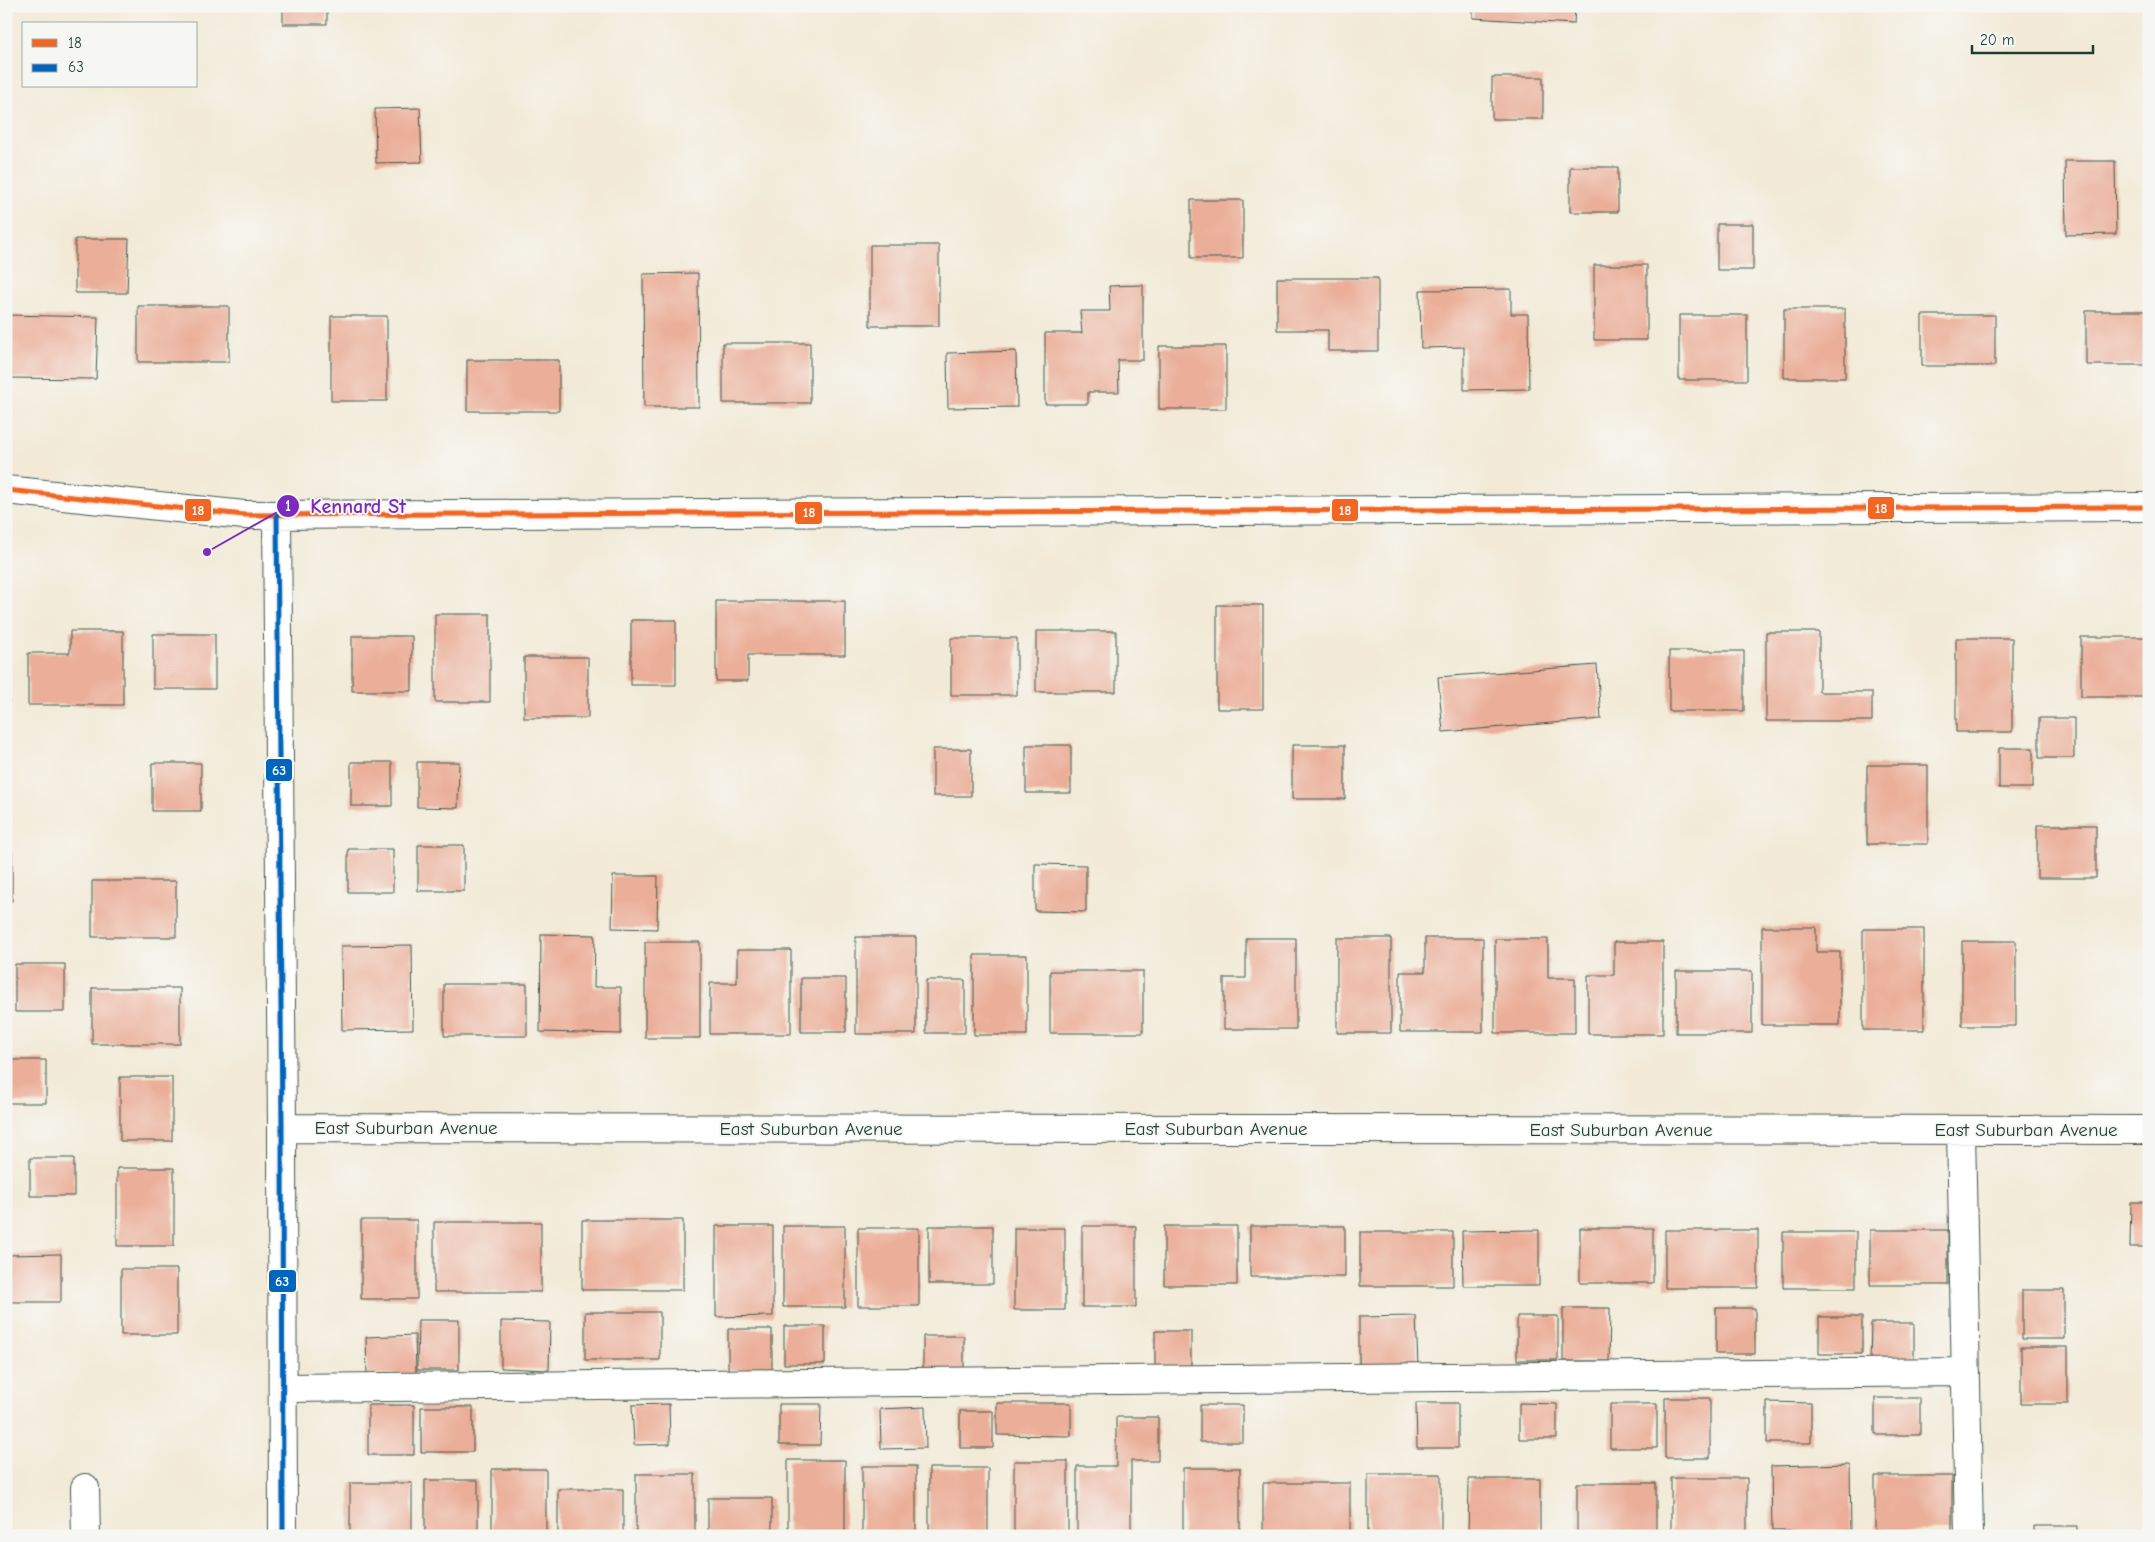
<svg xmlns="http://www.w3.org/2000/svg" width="2155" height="1542" font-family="'Comic Neue',sans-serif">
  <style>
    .building { fill: #ebaf99 }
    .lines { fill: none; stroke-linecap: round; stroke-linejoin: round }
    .minor-casing { stroke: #3f574c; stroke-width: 30 }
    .minor { stroke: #fff; stroke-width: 28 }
    .bus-1-casing { stroke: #f6f6f2; stroke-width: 9 }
    .bus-2-casing { stroke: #f6f6f2; stroke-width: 9 }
    .bus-1 { stroke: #f26522; stroke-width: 5 }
    .bus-2 { stroke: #0065bd; stroke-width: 5 }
    .labels { text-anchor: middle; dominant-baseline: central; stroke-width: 4; stroke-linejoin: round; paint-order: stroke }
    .street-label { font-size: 19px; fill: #1f3d34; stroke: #f6f6f2 }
    .leader { fill: none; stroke: #7b2cbf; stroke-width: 2 }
    .callout-dot { fill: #7b2cbf; stroke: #f6f6f2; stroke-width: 2 }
    .mark-label { font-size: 15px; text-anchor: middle; font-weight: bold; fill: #fff }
    .callout-label { font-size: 20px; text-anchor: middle; font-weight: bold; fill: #7b2cbf; stroke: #f6f6f2; stroke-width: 4; stroke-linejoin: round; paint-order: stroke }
    .line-badge { stroke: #f6f6f2; stroke-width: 2 }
    .badge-label { font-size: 14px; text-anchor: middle; font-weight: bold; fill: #fff }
  </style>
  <rect width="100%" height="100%" fill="#f6f6f2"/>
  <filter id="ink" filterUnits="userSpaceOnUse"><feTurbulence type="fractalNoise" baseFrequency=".02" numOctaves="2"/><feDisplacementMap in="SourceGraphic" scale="10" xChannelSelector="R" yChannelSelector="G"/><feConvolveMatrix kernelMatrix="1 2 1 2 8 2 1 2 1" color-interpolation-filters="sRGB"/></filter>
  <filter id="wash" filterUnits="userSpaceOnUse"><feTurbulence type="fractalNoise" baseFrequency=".0096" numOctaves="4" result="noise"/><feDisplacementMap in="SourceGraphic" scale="20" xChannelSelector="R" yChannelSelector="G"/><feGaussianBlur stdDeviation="1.12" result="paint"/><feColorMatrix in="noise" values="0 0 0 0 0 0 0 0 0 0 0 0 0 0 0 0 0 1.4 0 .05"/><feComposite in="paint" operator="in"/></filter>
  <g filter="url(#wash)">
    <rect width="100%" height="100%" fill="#f2ead7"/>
    <g id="blocks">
      <path class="building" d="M 283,6 L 327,6 L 327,24 L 283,24 Z
        M 1473,6 L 1575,6 L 1574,24 L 1473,18 Z
        M 1492,77 L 1543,77 L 1543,119 L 1492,119 Z
        M 420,108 L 422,162 L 376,163 L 375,109 Z
        M 2065,161 L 2115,161 L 2116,234 L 2066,235 Z
        M 1570,167 L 1618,167 L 1618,212 L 1570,212 Z
        M 1191,200 L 1243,200 L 1243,258 L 1191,258 Z
        M 1717,224 L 1753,224 L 1753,270 L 1717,270 Z
        M 75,239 L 129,239 L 127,293 L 75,293 Z
        M 870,245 L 939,245 L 939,326 L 870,326 Z
        M 1594,265 L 1647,265 L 1647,340 L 1594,340 Z
        M 698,273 L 699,407 L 644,407 L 643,274 Z
        M 1277,278 L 1378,278 L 1378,351 L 1328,351 L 1328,330 L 1277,330 Z
        M 1143,285 L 1143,360 L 1118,360 L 1119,392 L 1088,392 L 1088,404 L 1045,404 L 1045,333 L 1082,333 L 1080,311 L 1110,311 L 1109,286 Z
        M 1511,289 L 1511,314 L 1528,314 L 1529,389 L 1464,390 L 1464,347 L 1421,348 L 1420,290 Z
        M 138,306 L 229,306 L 229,362 L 138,362 Z
        M 1784,309 L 1845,309 L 1845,378 L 1784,378 Z
        M 2086,311 L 2149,311 L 2149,365 L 2086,365 Z
        M 7,315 L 98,317 L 96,379 L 6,378 Z
        M 1679,315 L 1747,315 L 1747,380 L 1679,380 Z
        M 1922,315 L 1995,315 L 1995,366 L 1922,366 Z
        M 331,316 L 387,316 L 387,401 L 331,401 Z
        M 723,343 L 810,343 L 810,403 L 723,403 Z
        M 1159,346 L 1226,346 L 1226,409 L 1159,409 Z
        M 1016,351 L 1017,407 L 948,408 L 947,353 Z
        M 467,360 L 559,360 L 559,411 L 467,411 Z
        M 716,601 L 845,601 L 845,655 L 748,655 L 748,681 L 716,681 Z
        M 1217,605 L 1263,605 L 1263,709 L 1217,709 Z
        M 435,614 L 490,614 L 490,702 L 435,702 Z
        M 631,620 L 676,620 L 676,685 L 631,685 Z
        M 70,631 L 123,631 L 123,705 L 28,705 L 28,653 L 70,653 Z
        M 1036,631 L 1116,631 L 1116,692 L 1036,692 Z
        M 1766,632 L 1819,632 L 1819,692 L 1872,692 L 1872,721 L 1766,721 Z
        M 153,634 L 215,634 L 215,689 L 153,689 Z
        M 352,636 L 412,636 L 412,691 L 352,691 Z
        M 2081,637 L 2149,637 L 2149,697 L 2081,697 Z
        M 951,638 L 1017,638 L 1017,695 L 951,695 Z
        M 1956,638 L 2012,638 L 2012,732 L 1956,732 Z
        M 6,645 L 9,645 L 9,704 L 6,704 Z
        M 1669,651 L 1744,651 L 1744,711 L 1669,711 Z
        M 524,657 L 588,657 L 588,718 L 524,718 Z
        M 1597,665 L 1601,719 L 1443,732 L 1438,677 Z
        M 2039,718 L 2074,718 L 2074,758 L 2039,758 Z
        M 1026,745 L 1071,745 L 1071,793 L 1026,793 Z
        M 1292,745 L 1345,745 L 1345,799 L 1292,799 Z
        M 1999,748 L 2033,748 L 2033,788 L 1999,788 Z
        M 933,749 L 971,749 L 971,796 L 933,796 Z
        M 351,762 L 392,762 L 392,806 L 351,806 Z
        M 417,762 L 459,762 L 458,808 L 417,807 Z
        M 152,763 L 201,763 L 201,811 L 152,811 Z
        M 1867,765 L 1928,765 L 1928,844 L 1867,844 Z
        M 2037,825 L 2096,825 L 2096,878 L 2037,878 Z
        M 418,845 L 464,845 L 464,891 L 418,891 Z
        M 348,849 L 393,849 L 393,892 L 348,892 Z
        M 6,851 L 12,851 L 12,901 L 6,901 Z
        M 1035,864 L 1086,865 L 1086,912 L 1035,911 Z
        M 613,876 L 658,876 L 657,929 L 612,928 Z
        M 92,881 L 176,881 L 176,937 L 92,937 Z
        M 1762,927 L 1816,927 L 1816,952 L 1840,952 L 1840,1025 L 1762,1025 Z
        M 1863,929 L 1924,929 L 1924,1030 L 1863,1030 Z
        M 541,934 L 595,935 L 594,987 L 621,987 L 621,1034 L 540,1032 Z
        M 856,937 L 916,937 L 916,1034 L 856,1034 Z
        M 1246,938 L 1296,938 L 1296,1029 L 1224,1029 L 1224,978 L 1246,978 Z
        M 1337,938 L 1391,938 L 1391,1033 L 1337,1033 Z
        M 1425,938 L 1483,938 L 1483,1032 L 1400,1032 L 1400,972 L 1425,972 Z
        M 1495,939 L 1548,939 L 1548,978 L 1575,978 L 1575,1033 L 1495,1033 Z
        M 1962,941 L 2016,941 L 2016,1026 L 1962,1026 Z
        M 645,942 L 700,942 L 700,1038 L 645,1038 Z
        M 1614,942 L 1663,942 L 1663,1034 L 1588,1034 L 1588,975 L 1614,975 Z
        M 412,945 L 413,1029 L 342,1030 L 341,946 Z
        M 737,950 L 791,950 L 791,1034 L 710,1034 L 710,983 L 737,983 Z
        M 974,955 L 1027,955 L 1027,1035 L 974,1035 Z
        M 15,964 L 65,964 L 65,1012 L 15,1012 Z
        M 1050,971 L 1143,971 L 1143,1033 L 1050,1033 Z
        M 1676,971 L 1752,971 L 1752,1033 L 1676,1033 Z
        M 801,978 L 846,978 L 846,1032 L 801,1032 Z
        M 926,980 L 965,980 L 965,1033 L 926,1033 Z
        M 444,984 L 527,984 L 527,1036 L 444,1036 Z
        M 92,988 L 180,988 L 180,1044 L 92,1044 Z
        M 6,1060 L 46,1060 L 46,1103 L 6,1103 Z
        M 120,1077 L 172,1077 L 172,1141 L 120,1141 Z
        M 30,1158 L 74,1158 L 74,1196 L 30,1196 Z
        M 117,1168 L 174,1168 L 174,1246 L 117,1246 Z
        M 2131,1202 L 2149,1202 L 2149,1247 L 2130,1247 Z
        M 361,1220 L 417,1220 L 417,1299 L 361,1299 Z
        M 582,1220 L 683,1220 L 683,1290 L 582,1290 Z
        M 434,1222 L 541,1222 L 541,1292 L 434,1292 Z
        M 716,1226 L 773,1226 L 773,1316 L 716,1317 Z
        M 783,1226 L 845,1226 L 845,1307 L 783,1307 Z
        M 929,1226 L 993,1226 L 993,1284 L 929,1284 Z
        M 1082,1226 L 1136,1226 L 1136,1307 L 1082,1307 Z
        M 1164,1226 L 1237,1226 L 1237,1285 L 1164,1285 Z
        M 1250,1226 L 1345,1226 L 1345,1277 L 1250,1277 Z
        M 858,1228 L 919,1228 L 919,1306 L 858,1306 Z
        M 1014,1228 L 1065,1228 L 1065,1310 L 1014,1310 Z
        M 1580,1228 L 1653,1228 L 1653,1283 L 1580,1283 Z
        M 1539,1230 L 1539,1286 L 1463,1286 L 1462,1231 Z
        M 1665,1230 L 1758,1230 L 1758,1288 L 1665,1288 Z
        M 1870,1230 L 1948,1230 L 1948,1285 L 1870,1285 Z
        M 1360,1232 L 1453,1232 L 1453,1286 L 1360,1286 Z
        M 1783,1232 L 1856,1232 L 1856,1288 L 1783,1288 Z
        M 61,1254 L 61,1302 L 8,1302 L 7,1255 Z
        M 121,1269 L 177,1269 L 177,1335 L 121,1335 Z
        M 2022,1290 L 2064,1290 L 2064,1339 L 2022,1339 Z
        M 1563,1308 L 1610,1308 L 1609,1361 L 1563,1361 Z
        M 1716,1308 L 1755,1308 L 1755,1354 L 1716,1354 Z
        M 585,1312 L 660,1312 L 660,1360 L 585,1360 Z
        M 1416,1316 L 1418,1366 L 1359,1368 L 1359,1317 Z
        M 1517,1316 L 1558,1316 L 1558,1360 L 1517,1360 Z
        M 1819,1317 L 1862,1317 L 1862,1354 L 1819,1354 Z
        M 418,1320 L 459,1320 L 459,1370 L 417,1370 Z
        M 501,1321 L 550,1322 L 549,1370 L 501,1368 Z
        M 1871,1323 L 1914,1323 L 1914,1361 L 1870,1361 Z
        M 784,1326 L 825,1326 L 825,1364 L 784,1364 Z
        M 728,1329 L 772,1329 L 772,1370 L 728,1370 Z
        M 1155,1331 L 1191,1331 L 1191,1370 L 1155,1370 Z
        M 415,1335 L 416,1374 L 367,1375 L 366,1337 Z
        M 923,1336 L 964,1336 L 964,1372 L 923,1372 Z
        M 2021,1347 L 2068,1347 L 2068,1404 L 2021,1404 Z
        M 1665,1398 L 1710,1398 L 1710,1458 L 1665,1458 Z
        M 1875,1398 L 1920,1398 L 1920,1435 L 1875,1435 Z
        M 1767,1402 L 1811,1403 L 1811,1443 L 1767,1443 Z
        M 997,1403 L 1071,1403 L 1071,1436 L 997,1435 Z
        M 1416,1403 L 1458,1403 L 1458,1448 L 1417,1448 Z
        M 1519,1403 L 1557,1404 L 1557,1439 L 1519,1439 Z
        M 669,1404 L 670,1444 L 634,1445 L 632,1405 Z
        M 779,1404 L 821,1404 L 820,1445 L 779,1445 Z
        M 1610,1404 L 1657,1404 L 1657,1448 L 1610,1448 Z
        M 368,1405 L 414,1405 L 414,1455 L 368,1455 Z
        M 1200,1405 L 1243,1405 L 1243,1442 L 1200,1442 Z
        M 421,1407 L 473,1407 L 473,1452 L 421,1452 Z
        M 925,1407 L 926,1448 L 881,1449 L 880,1409 Z
        M 960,1411 L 993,1411 L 993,1448 L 960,1448 Z
        M 1116,1417 L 1158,1417 L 1158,1461 L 1131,1461 L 1131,1536 L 1077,1536 L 1077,1466 L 1116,1466 Z
        M 788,1460 L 845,1460 L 845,1536 L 788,1536 Z
        M 1014,1461 L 1068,1461 L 1068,1536 L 1014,1536 Z
        M 1850,1464 L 1851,1531 L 1772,1531 L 1771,1466 Z
        M 862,1466 L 916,1466 L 916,1536 L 862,1536 Z
        M 929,1468 L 988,1468 L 988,1536 L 929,1536 Z
        M 1183,1468 L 1240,1468 L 1240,1536 L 1183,1536 Z
        M 492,1469 L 546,1469 L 546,1536 L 492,1536 Z
        M 636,1474 L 695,1474 L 695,1536 L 636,1536 Z
        M 1368,1474 L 1441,1474 L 1441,1536 L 1368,1536 Z
        M 1875,1476 L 1952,1476 L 1952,1531 L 1875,1531 Z
        M 1671,1478 L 1747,1478 L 1747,1536 L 1671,1536 Z
        M 1469,1479 L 1540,1479 L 1540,1536 L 1468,1536 Z
        M 425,1480 L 478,1480 L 478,1536 L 425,1536 Z
        M 350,1483 L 412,1483 L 412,1536 L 350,1536 Z
        M 1263,1483 L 1350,1483 L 1350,1536 L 1263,1536 Z
        M 1577,1483 L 1656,1483 L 1656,1536 L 1577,1536 Z
        M 558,1489 L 623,1489 L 623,1536 L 558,1536 Z
        M 708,1498 L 772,1498 L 772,1536 L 708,1536 Z
        M 2034,1526 L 2077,1526 L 2077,1536 L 2034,1536 Z"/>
    </g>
  </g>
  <g filter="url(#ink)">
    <use href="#blocks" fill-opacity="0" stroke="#3f574c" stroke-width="1"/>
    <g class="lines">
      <defs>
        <path id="minor" d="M 6,490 L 244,515 L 2149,507
          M 277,515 L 282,1128 L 283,1536
          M 282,1128 L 2149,1130
          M 1961,1130 L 1969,1536
          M 283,1388 L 1966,1372
          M 85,1488 L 86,1536"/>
      </defs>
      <use href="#minor" class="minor-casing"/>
      <use href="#minor" class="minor"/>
      <defs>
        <path id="bus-1" d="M 6,490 L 244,515 L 2149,507"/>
        <path id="bus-2" d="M 277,515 L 282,1128 L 283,1536"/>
      </defs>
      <use href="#bus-1" class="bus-1-casing"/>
      <use href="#bus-2" class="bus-2-casing"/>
      <use href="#bus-1" class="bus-1"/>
      <use href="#bus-2" class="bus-2"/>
    </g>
  </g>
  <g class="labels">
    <g class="street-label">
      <text x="406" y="1128">East Suburban Avenue</text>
      <text x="811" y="1129">East Suburban Avenue</text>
      <text x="1216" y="1129">East Suburban Avenue</text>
      <text x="1621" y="1130">East Suburban Avenue</text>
      <text x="2026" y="1130">East Suburban Avenue</text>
    </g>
  </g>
  <path class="leader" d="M207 552L288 506"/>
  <g class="callout-dot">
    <circle cx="207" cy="552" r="5"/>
    <circle cx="288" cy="506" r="12"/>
  </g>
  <g class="mark-label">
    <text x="288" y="511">1</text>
  </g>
  <g class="callout-label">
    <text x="358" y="513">Kennard St</text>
  </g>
  <g class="line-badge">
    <rect x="1867" y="496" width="28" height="24" rx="5" fill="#f26522"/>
    <rect x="184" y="498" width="28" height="24" rx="5" fill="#f26522"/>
    <rect x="1331" y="498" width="28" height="24" rx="5" fill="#f26522"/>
    <rect x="794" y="501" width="29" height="24" rx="5" fill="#f26522"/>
    <rect x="265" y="758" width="28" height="24" rx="5" fill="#0065bd"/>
    <rect x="268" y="1269" width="29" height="24" rx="5" fill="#0065bd"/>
  </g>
  <g class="badge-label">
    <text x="1881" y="513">18</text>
    <text x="198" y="515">18</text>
    <text x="1345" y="515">18</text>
    <text x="809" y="517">18</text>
    <text x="279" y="775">63</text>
    <text x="282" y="1286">63</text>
  </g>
  <rect width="2155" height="1542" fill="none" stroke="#f6f6f2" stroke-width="25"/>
  <rect x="22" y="22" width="175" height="65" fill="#f6f6f2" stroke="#a0aca6"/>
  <rect x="32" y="39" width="25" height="8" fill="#f26522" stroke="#a0aca6"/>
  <text x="68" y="48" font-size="15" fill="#1f3d34">18</text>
  <rect x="32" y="64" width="25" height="8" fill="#0065bd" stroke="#a0aca6"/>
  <text x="68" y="72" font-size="15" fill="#1f3d34">63</text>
  <path d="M1972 45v8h121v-8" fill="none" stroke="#1f3d34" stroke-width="2.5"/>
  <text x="1980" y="45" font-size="15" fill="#1f3d34" stroke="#f6f6f2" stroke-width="4" paint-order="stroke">20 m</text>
</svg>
